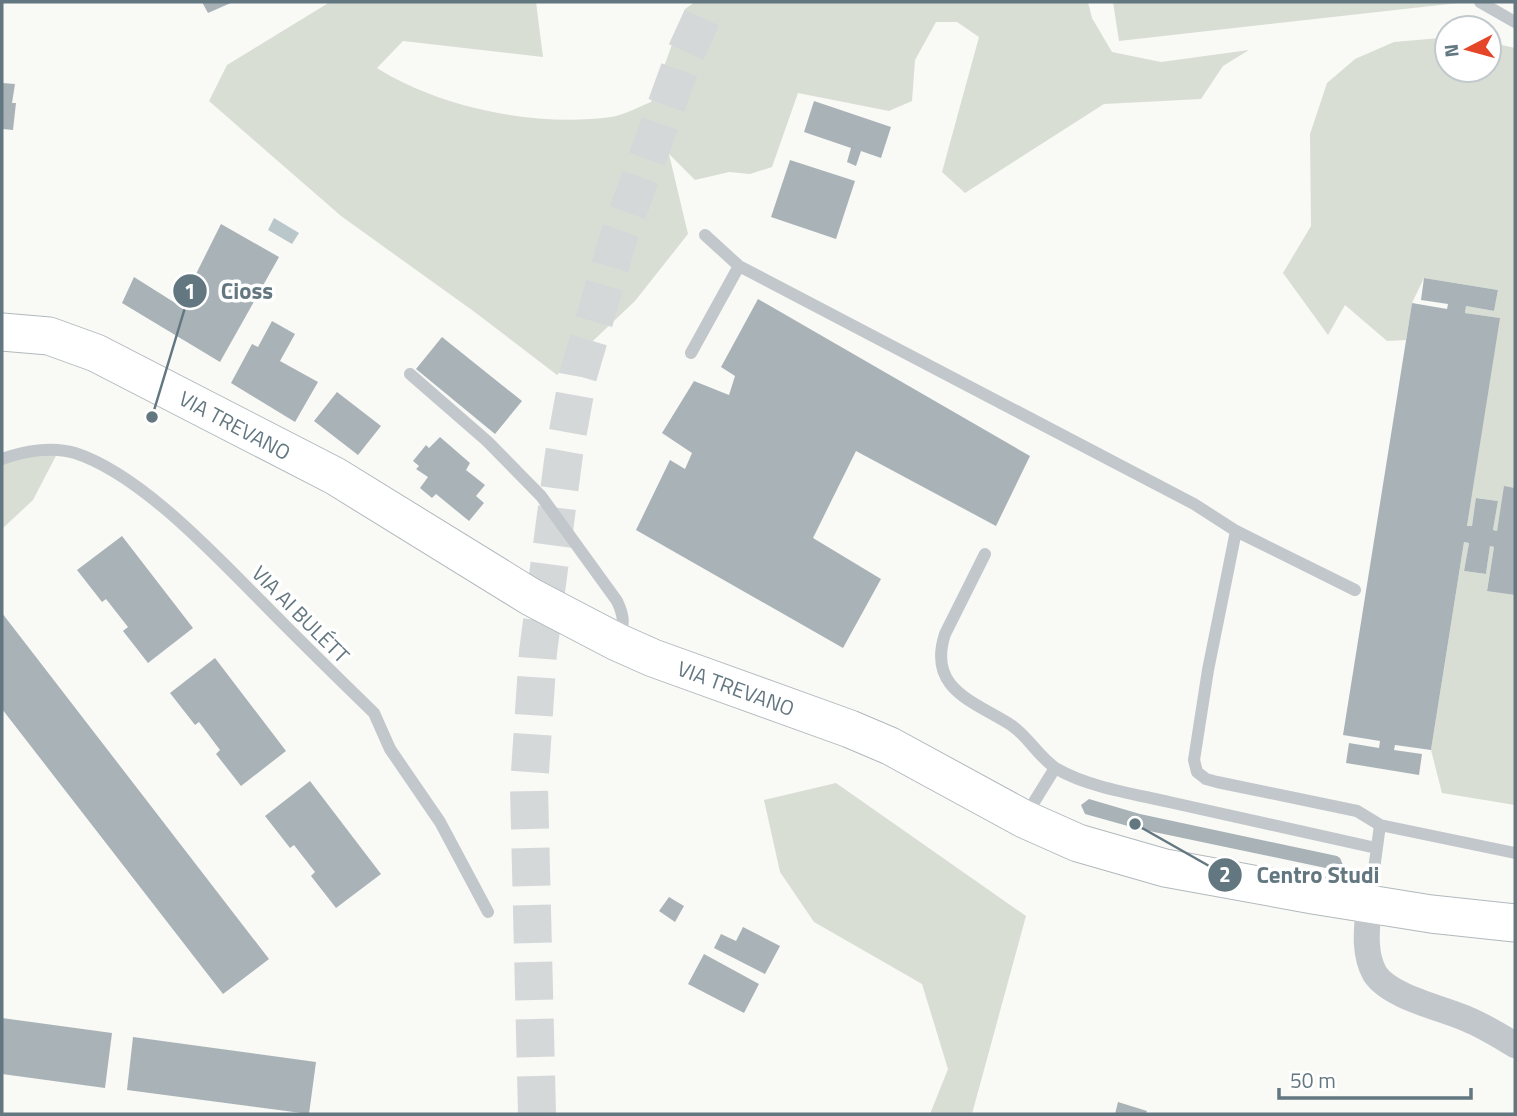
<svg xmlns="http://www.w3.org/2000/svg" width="1517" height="1116" font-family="'Titillium Web',sans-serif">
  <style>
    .green { fill: #d9ded5 }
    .water { fill: #b9c7ca }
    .building { fill: #a9b3b7 }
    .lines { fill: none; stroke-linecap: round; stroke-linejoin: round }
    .trunk-tunnel { stroke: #d4d8d9; stroke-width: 38; stroke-dasharray: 38 19; stroke-linecap: butt }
    .secondary-casing { stroke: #b1b9bd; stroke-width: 39 }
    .service { stroke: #c1c7ca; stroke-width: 12 }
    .minor { stroke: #c1c7ca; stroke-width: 26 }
    .secondary { stroke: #fff; stroke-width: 37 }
    .labels { text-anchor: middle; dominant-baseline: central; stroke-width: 7; stroke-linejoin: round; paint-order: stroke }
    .street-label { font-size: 21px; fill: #637781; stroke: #fff }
    .leader { fill: none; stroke: #637781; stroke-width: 2.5 }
    .callout-dot { fill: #637781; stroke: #fff; stroke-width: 2.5 }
    .mark-label { font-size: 21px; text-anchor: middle; font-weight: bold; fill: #fff }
    .callout-label { font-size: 23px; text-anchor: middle; font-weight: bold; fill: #637781; stroke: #fff; stroke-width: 7; stroke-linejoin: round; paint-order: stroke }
  </style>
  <rect width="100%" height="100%" fill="#f9f9f6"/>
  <path class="green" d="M 330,2 L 536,2 L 543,57 L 403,41 L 377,68 C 440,108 536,127 611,117 C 624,115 638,107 651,102 L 685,9 L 695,2 L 1088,2 L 1092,18 L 1112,52 L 1161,62 L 1249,50 L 1223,66 L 1201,99 L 1104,104 L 965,193 L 942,172 L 979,37 L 957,22 L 936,22 L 915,60 L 912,101 L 889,111 L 798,93 L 772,167 L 750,174 L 729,172 L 695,180 L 669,154 L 688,234 L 635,301 L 557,375 L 476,313 L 341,216 L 209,101 L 227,65 Z
    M 1113,2 L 1467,2 L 1119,41 Z
    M 1440,38 L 1447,38 L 1447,70 L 1489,70 L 1489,42 L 1515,48 L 1515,488 L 1505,487 L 1497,531 L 1493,530 L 1498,501 L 1477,498 L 1472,526 L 1467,526 L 1499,318 L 1465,313 L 1466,306 L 1494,311 L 1498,290 L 1424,278 L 1412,303 L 1406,340 L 1387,341 L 1345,305 L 1328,335 L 1283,273 L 1311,226 L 1310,134 L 1327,83 L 1355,59 L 1394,42 Z
    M 59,450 L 33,500 L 2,529 L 2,459 Z
    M 1464,542 L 1469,543 L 1464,571 L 1486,574 L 1490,546 L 1494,547 L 1487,590 L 1515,595 L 1515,805 L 1442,793 L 1431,750 Z
    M 836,783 L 1026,916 L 972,1114 L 930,1114 L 948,1069 L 922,984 L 814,922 L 780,872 L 764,800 Z"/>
  <path class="water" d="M 274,218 L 299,233 L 292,244 L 268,230 Z"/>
  <path class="building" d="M 202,2 L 233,2 L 208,13 Z
    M 2,83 L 15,84 L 12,103 L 16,103 L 13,130 L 2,129 Z
    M 814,101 L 891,127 L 881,158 L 861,151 L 856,166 L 847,162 L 851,148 L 804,132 Z
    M 790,160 L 855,181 L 836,239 L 771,217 Z
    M 221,224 L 279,257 L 220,362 L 122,303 L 134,277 L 180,306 Z
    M 1424,278 L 1498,290 L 1494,311 L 1466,306 L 1465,313 L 1500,318 L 1467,526 L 1472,526 L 1476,498 L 1498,501 L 1493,530 L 1497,531 L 1504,486 L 1515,488 L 1515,595 L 1487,591 L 1494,547 L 1490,546 L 1486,574 L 1464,571 L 1469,543 L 1464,542 L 1431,750 L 1395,745 L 1394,750 L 1422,754 L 1419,775 L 1346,763 L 1349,743 L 1379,748 L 1380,741 L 1343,735 L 1412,303 L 1447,309 L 1448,304 L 1421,300 Z
    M 758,299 L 1030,456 L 996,526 L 856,451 L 813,538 L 881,579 L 843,648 L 636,530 L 670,460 L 685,469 L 692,453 L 662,433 L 694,381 L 729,395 L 735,376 L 721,367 Z
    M 272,321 L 295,334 L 280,361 L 318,382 L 295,422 L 231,383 L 252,344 L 258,347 Z
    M 442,337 L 522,401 L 495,434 L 416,369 Z
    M 337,392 L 381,426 L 358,455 L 314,421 Z
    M 440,437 L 470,463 L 466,470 L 485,485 L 476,496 L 484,503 L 469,521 L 436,494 L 432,498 L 420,488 L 428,477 L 416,469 L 419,466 L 413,461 L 426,445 L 429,448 Z
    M 122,536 L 193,628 L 148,663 L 123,631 L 128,627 L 106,599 L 102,602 L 77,570 Z
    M 2,613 L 269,959 L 223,994 L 2,709 Z
    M 215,658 L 286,751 L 241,786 L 216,754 L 220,750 L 199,722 L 195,725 L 170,693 Z
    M 310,781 L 381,874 L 336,908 L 311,876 L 315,872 L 294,845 L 290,848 L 265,816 Z
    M 1089,799 L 1140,814 L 1337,856 L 1340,858 L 1343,865 L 1338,870 L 1335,870 L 1135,828 L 1085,814 L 1081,805 Z
    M 669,897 L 684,906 L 675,922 L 659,911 Z
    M 743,927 L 780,946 L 765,974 L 714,948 L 721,934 L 736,941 Z
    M 704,954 L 759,984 L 744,1013 L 688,984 Z
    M 2,1018 L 112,1033 L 105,1088 L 2,1074 Z
    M 133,1037 L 316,1062 L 309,1114 L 127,1090 Z
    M 1118,1102 L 1147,1111 L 1146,1114 L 1115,1114 Z"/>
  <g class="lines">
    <path class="trunk-tunnel" d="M 537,1114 L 529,787 L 538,652 L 564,454 L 578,376 L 619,236 L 684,57 L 709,2"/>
    <defs>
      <path id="secondary" d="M 2,332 L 49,336 L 96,353 L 335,476 L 531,597 L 617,642 L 653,658 L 850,729 L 890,746 L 1024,819 L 1078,843 L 1165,868 L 1313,895 L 1431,914 L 1515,923"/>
    </defs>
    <use href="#secondary" class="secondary-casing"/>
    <path class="service" d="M 1480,2 L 1515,22
      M 705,235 L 739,266 L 1194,504 L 1236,531 L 1208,670 L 1194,760 L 1197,772 L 1206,779 L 1217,782 L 1357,811 L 1380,825 L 1370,899
      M 691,353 L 739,266
      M 410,374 L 487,441 L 541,496 L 617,601 C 624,616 625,624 618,639
      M 2,459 C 24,451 52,446 75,453 C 140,474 213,553 261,601 C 298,639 336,676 374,713 L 390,749 L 440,822 L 488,912
      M 1236,531 L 1355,590
      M 985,554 L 945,634 C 927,689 973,701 1011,725 C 1029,737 1039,758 1057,769 C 1088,787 1134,794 1169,802 C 1238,818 1307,833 1376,848
      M 1026,815 L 1055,768
      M 1380,825 L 1515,853"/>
    <path class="minor" d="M 1369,904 C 1367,927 1363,953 1375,974 C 1390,997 1442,1008 1467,1019 C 1484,1026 1500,1036 1515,1045"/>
    <use href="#secondary" class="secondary"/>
  </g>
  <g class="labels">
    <g class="street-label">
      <text transform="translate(235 425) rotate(28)">VIA TREVANO</text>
      <text transform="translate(301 614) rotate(45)">VIA AI BULÉTT</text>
      <text transform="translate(736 688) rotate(20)">VIA TREVANO</text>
    </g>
  </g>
  <path class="leader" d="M152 417L190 291M1135 824L1225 875"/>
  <g class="callout-dot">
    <circle cx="152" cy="417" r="7"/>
    <circle cx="1135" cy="824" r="7"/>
    <circle cx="190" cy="291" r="18"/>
    <circle cx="1225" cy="875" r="18"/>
  </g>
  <g class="mark-label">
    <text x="190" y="299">1</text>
    <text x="1225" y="882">2</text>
  </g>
  <g class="callout-label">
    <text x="247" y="299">Cioss</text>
    <text x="1318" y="883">Centro Studi</text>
  </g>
  <rect width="1517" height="1116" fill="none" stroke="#637781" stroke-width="7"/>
  <g transform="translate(1468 49) rotate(264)"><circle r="33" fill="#ffffff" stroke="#c1c9cd" stroke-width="2"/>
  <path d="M0-5L12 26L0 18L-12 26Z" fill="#e5462a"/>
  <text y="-10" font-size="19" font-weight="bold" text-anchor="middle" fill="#637781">N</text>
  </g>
  <path d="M1279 1088v10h192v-10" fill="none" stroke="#637781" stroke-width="3.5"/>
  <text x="1290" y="1088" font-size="21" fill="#637781" stroke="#ffffff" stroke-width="5" paint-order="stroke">50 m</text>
</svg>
